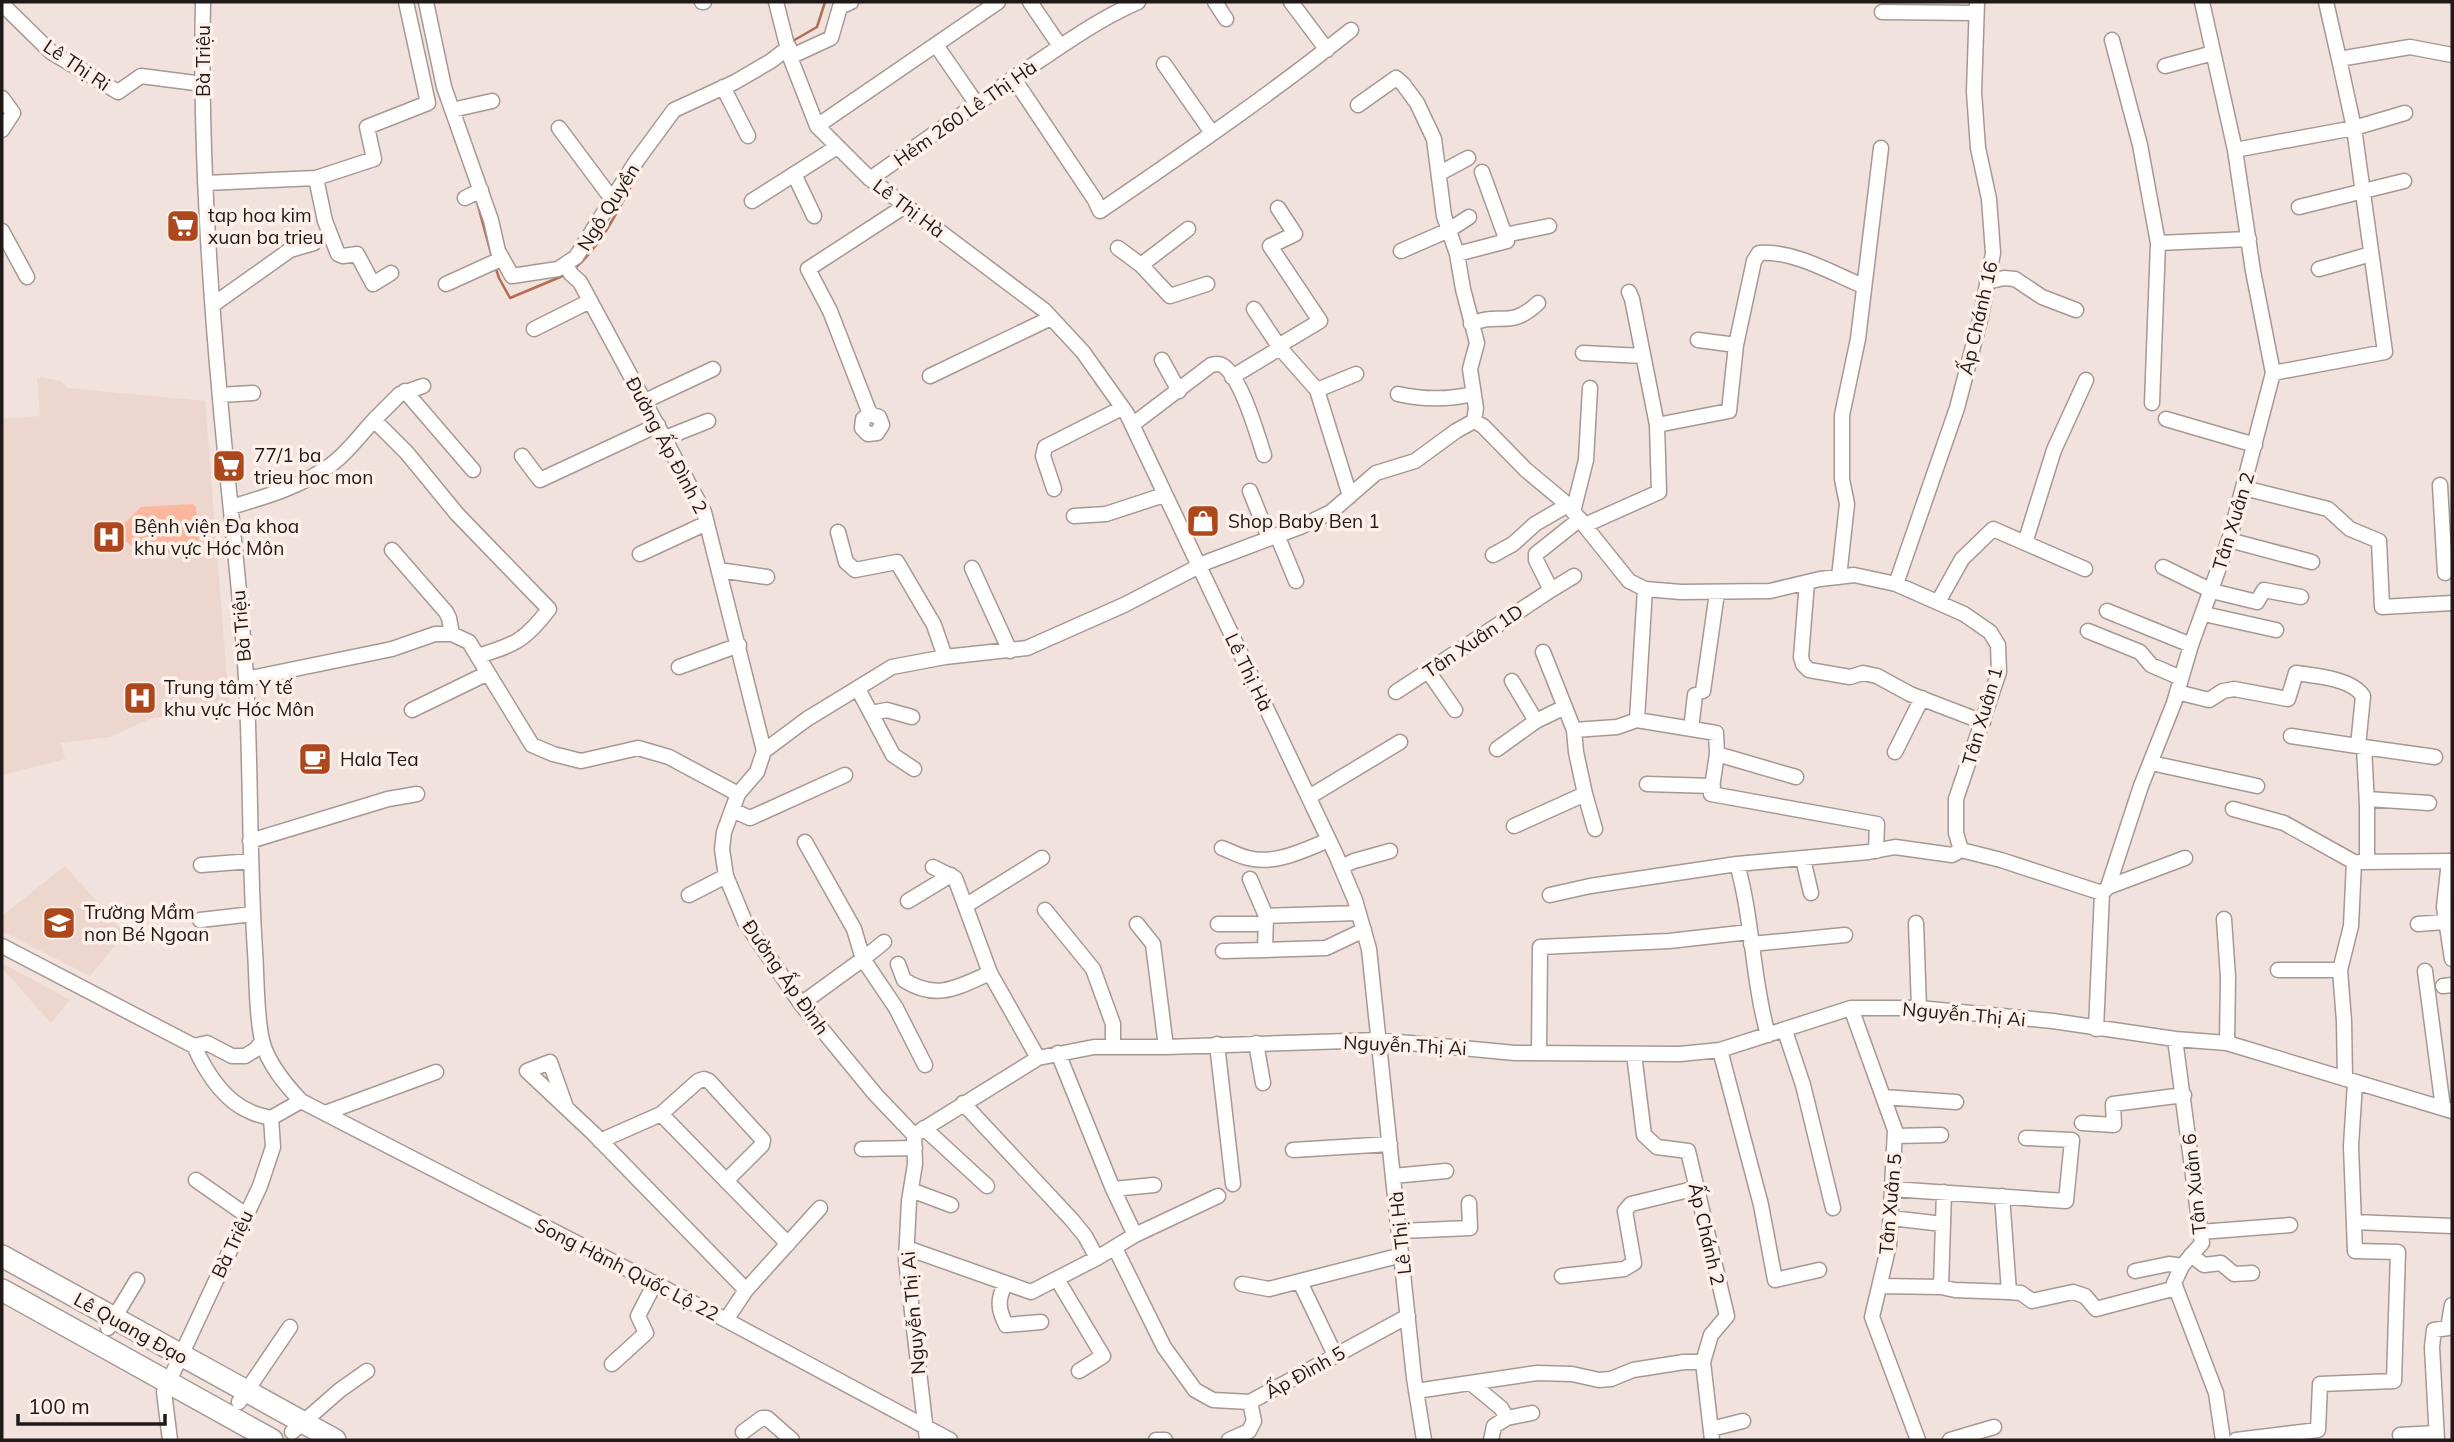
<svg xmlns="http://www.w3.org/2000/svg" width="2454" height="1442" font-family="Mulish,sans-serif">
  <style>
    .built { fill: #ecd6cd }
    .park { fill: #fab79e }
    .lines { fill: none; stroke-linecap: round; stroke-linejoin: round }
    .stream { stroke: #b16d55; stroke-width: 2.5 }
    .minor-casing { stroke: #a69893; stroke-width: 17 }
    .highway-casing { stroke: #a69893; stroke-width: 24 }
    .minor { stroke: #fff; stroke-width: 14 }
    .highway { stroke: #fff; stroke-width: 21 }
    .labels { text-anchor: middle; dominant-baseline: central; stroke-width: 7; stroke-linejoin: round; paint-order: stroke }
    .street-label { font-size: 19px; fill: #1f1918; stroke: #fff0ea }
    .poi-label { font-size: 19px; fill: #1f1918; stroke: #fff0ea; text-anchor: start }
  </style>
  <rect width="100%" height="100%" fill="#f1e2dd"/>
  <path class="built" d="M 37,377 L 61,381 L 67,388 L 205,401 L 229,705 L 221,714 L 152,718 L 110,737 L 61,743 L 65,759 L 2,775 L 2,419 L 40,416 Z
    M 65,866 L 125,933 L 90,976 L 2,931 L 2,916 Z
    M 2,963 L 41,984 L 70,1000 L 51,1023 L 2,968 Z"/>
  <path class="park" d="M 193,504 L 196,507 L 199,546 L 195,550 L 144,555 L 125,541 L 123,525 L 141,507 Z"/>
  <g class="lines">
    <path class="stream" d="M 791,42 L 817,27 L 825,2
      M 477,202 L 492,257
      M 495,266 L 499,278 L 510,298 L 565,275
      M 574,269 C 605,243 623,199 643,164"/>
    <defs>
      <path id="minor" d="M 203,2 C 200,134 208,267 220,398 C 228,491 240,584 246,677 C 251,768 249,860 255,951 C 257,979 256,1014 262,1040 C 267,1063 286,1085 301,1101 L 726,1320 L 950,1440
        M 426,2 L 444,87 L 491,220 L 498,251 L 512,276 L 558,269 L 576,257 L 635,163 L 674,110 L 735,82 L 771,61 L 789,47
        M 702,2 L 704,2
        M 776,2 L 790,57 L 817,126 L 870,179 L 1044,310 L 1083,352 L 1127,414 L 1336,855 L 1355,900 L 1369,949 L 1414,1378 L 1424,1440
        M 1030,2 L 1060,46
        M 1215,2 L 1226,19
        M 1291,2 L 1327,50
        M 2326,2 L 2339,59 L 2410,47 L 2452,55
        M 2,4 L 51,52 L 118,92 L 141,76 L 203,84
        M 1882,12 L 1975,13
        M 2112,40 L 2140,145 L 2158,243
        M 936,45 L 976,103
        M 790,57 L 831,38 L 840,7 L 851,2
        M 1164,64 L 1212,133
        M 2165,66 L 2213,53
        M 1014,79 L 1095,200 L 1100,211 C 1185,153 1271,94 1351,30
        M 723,87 L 748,136
        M 2,98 L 13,113 L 2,130
        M 1358,105 L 1396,78 L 1403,84 L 1417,103 L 1434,139 L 1444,216 L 1457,254 L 1463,289 L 1477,343 L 1470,369 L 1476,408 L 1474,421
        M 452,110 L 492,101
        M 817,126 L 998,2
        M 559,128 L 612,199
        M 2235,150 L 2354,128 L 2405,113
        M 1440,173 L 1468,158
        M 794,174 L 814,216
        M 316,178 L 325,221 L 338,254 L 343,256 L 357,254 L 373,284 L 391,273
        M 870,179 C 918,145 966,111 1015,77 C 1056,50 1094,21 1138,2
        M 205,183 L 316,178 L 374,159 L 367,127 L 428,103 L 406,2
        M 465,198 L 481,190
        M 752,201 L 837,147
        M 2299,207 L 2404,181
        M 2,231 L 27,277
        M 1505,235 L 1549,226
        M 1118,248 L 1141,265 L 1188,229
        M 1401,251 L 1449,230 L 1469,217
        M 1457,254 L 1507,241 L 1482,172
        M 566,265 L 571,274 L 580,282 L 704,512 L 764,751
        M 1141,265 L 1170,296 L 1207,284
        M 2319,269 L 2371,254
        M 1987,282 L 2004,278 L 2015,279 L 2042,297 L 2076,310
        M 446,284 L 501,259
        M 1629,292 L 1632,299 L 1657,425
        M 214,304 L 290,250 L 314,243
        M 1254,309 L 1280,348 L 1285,342 L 1320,321 L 1270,246 L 1295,234 L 1278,208
        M 1471,324 C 1499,311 1510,330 1538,303
        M 534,329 L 590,301
        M 1736,345 L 1754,261 L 1759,253 C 1793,250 1832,273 1863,286
        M 1583,353 L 1643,356
        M 1162,360 L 1179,391
        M 2273,373 L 2385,352 L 2354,128 L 2339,59
        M 930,376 L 1051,318
        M 1232,377 L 1280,348 L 1317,390 L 1350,496
        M 1317,390 L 1356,374
        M 405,391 L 473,470
        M 1398,394 C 1424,400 1447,400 1473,394
        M 220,395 L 253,393
        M 645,401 L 713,369
        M 2152,403 L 2158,243 L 2249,239
        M 870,414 L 863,419 L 862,428 L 868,434 L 877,433 L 882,425 L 879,417 L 870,414 L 830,311 L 808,269 L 905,206
        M 2166,419 L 2255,445
        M 374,420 L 400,394 L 423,386
        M 1132,425 L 1211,365 C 1215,364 1218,363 1222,365 C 1241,376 1257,434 1264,455
        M 665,438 L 708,421
        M 522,456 L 540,480 L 658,425
        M 2440,485 L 2445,573
        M 2244,488 L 2328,509 L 2350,529 L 2379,541 L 2382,607 L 2452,603
        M 1054,489 L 1043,456 L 1045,447 L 1122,408
        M 1250,491 L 1269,538
        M 231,507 C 265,497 303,486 332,464 C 348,452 361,434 374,420 L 407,453 L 457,514 L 549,609 C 525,641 514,645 478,656
        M 1573,512 L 1586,460 L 1590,388
        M 1074,516 L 1106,514 L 1164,495
        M 1585,525 L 1659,492 L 1657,425 L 1729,411 L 1736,345 L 1698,340
        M 838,532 L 846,562 L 855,570 L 897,562 L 934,625 L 945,657
        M 1277,535 L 1296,581
        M 2229,540 L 2312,562
        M 2025,543 L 2054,450 L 2086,380
        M 392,550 L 446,612 L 449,618 L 452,634
        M 640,554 L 707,523
        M 1493,555 L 1513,544 L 1535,524 L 1568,505
        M 2163,567 L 2212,591 L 2257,602 L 2264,590 L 2301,597
        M 972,568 L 1010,651
        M 719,570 L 767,577
        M 1839,577 L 1847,504 L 1842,479 L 1842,415 L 1858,339 L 1881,148
        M 1807,582 L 1801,657 L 1803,664 L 1809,670 L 1850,677 L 1863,673 L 1877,676 L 1910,694 L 1983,722
        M 1896,584 L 1957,408 L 1981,316 L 1993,253 L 1989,199 L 1978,148 L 1974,92 L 1977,2
        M 1551,590 L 1574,576
        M 1938,602 L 1962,559 L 1993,529 L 2085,569
        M 2107,611 L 2191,645
        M 2204,614 L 2276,630
        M 2088,631 L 2140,652 L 2151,665 L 2181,678
        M 1543,652 L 1574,730
        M 679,667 L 739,645
        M 1428,671 L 1455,710
        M 246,679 L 392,649 L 435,634 L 452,634 L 469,642 L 532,745 L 553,754 L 581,761 L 638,748 L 669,757 L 738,794
        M 1512,681 L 1536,721
        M 858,689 L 893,755 L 914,769
        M 1703,691 L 1717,593
        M 1396,692 L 1551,590 L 1536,560 L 1536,554 L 1580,519
        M 2177,692 L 2209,700 L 2223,691 L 2234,689 L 2288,699 L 2296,673 C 2315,676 2351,678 2363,696 L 2358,746
        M 412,710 L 488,673
        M 871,713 L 887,710 L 912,717
        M 1637,720 L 1716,733 L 1717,754 L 1711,794 L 1877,824 L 1876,851
        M 1691,729 L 1695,695
        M 2291,736 L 2364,747 L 2367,805 L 2367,860
        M 2364,747 L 2435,757
        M 1497,749 L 1536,721 L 1565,707
        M 1895,752 L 1922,698
        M 1717,754 L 1796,777
        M 2151,763 L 2257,786
        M 1647,784 L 1713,786
        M 1585,794 L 1595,829
        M 1309,797 L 1400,742
        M 2367,799 L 2429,803
        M 2233,809 L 2284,823 L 2354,862 L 2351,926 L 2340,970 L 2344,1021 L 2345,1079
        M 732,810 L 750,818 L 845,775
        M 1514,826 L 1585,794 L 1576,752 L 1574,730 L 1617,727 L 1637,720 L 1645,589
        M 250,841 L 388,799 L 417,794
        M 805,842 L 854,929 L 863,959 L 884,942
        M 1222,848 C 1230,851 1239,856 1248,858 C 1276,865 1304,850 1329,840
        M 1803,859 L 1811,893
        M 2449,861 L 2444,907 L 2452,959
        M 2359,862 L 2452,861
        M 201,865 L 251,861
        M 933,867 L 955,878 L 990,973 L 1038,1058
        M 1341,867 L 1354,861 L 1390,851
        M 1250,879 L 1266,916 L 1358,913
        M 2108,887 L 2185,858
        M 689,895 L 726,876
        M 1550,895 L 1590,886 L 1737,864
        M 908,901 L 951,875
        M 965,906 L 1042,858
        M 1045,910 L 1093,969 L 1113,1024 L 1113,1046
        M 1266,916 L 1265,950 L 1326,948 L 1364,930
        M 2224,919 L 2228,977 L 2227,1043
        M 200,920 L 253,914
        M 1916,923 L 1919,1008
        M 1137,924 L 1153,944 L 1166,1047
        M 1218,924 L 1266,924
        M 2418,924 L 2445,922
        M 1751,944 L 1845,935
        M 2,946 L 194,1046
        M 1223,951 L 1265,950
        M 898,964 L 904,980 C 937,1001 958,987 990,973
        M 2278,970 L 2340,970
        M 2425,971 L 2443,1108
        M 2443,986 L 2452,985
        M 801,1004 L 863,959 L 896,1008 L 925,1065
        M 1851,1008 L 1895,1130 L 1889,1245 L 1872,1317 L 1918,1440
        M 2096,1029 L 2102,893 L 2108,887 L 2141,786 L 2174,703 L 2191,645 L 2230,537 L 2273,373 L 2253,271 L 2235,150 L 2202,2
        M 1785,1031 L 1803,1085 L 1833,1208
        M 1768,1035 C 1752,978 1753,920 1737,864 L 1869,852 L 1895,847 L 1952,855 L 1961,850
        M 2175,1039 L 2202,1243 L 2182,1266 L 2174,1283 L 2216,1393 L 2223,1440
        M 1256,1043 L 1263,1083
        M 1217,1044 L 1233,1184
        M 194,1046 C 205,1070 223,1100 249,1111 C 256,1115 264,1116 271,1118 L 301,1101
        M 194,1046 L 207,1043 L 232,1056 L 245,1056 L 255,1050 L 262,1042
        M 1720,1050 L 1761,1205 L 1775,1280 L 1819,1270
        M 1058,1053 L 1113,1189 L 1135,1235 L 1218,1196
        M 1539,1053 L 1540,947 L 1669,941 L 1749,932
        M 1634,1054 L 1644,1135 L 1657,1147 L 1688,1151 L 1727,1316 L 1711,1335 L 1703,1362 L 1712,1440
        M 1883,1097 L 1956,1102
        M 963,1103 L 1072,1220 L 1085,1236 L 1097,1258
        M 566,1107 L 550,1062 L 527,1071 L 594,1134 L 746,1290
        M 325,1113 L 436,1072
        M 661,1114 L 788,1244
        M 2082,1123 L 2114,1125 L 2113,1104 L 2184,1095
        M 924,1128 L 987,1186
        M 914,1135 L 875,1094 L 801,1004 L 745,922 L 726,876 L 722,849 L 724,832 L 738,794 L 757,772 L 764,751 L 807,719 L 892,667 L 945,657 L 1027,648 L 1124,605 L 1207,562 L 1300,527 L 1331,512 L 1376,473 L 1415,461 L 1456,431 L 1474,421 L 1483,426 L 1526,470 L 1568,505 L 1629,581 L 1645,589 L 1681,592 L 1770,591 L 1820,579 L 1854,575 L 1896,584 L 1964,614 L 1990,632 L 1998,645 L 1999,672 L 1956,799 L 1956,833 L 1961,850 L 2001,860 L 2102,893
        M 914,1135 L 1038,1058 L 1094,1047 L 1166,1047 L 1378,1040 L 1515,1053 L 1680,1054 L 1720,1050 L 1851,1008 L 1919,1008 L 2053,1021 L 2175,1039 L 2227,1043 L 2452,1111
        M 914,1135 L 915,1164 L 909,1201 L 906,1260 L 927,1440
        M 1895,1136 L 1941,1135
        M 600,1141 L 661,1114 L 698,1081 L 704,1079 L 709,1081 L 763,1140 L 762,1145 L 726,1181
        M 862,1149 L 915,1148
        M 1293,1150 L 1390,1144
        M 1393,1176 L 1446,1171
        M 196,1180 L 246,1215
        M 1113,1189 L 1154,1185
        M 1892,1189 L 2066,1201 L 2072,1140 L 2026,1138
        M 911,1190 L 951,1205
        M 1944,1192 L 1941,1287 L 1955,1290 L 2009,1292 L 2002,1196
        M 1891,1218 L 1943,1224
        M 2354,1222 L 2452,1226
        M 1400,1231 L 1470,1228 L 1469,1203
        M 2200,1232 L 2290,1225
        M 907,1248 L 1031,1292 L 1097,1258 L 1135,1235
        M 1115,1248 L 1164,1347 L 1195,1390 L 1213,1400 L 1250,1402 L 1408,1316
        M 2191,1255 L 2204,1265 L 2221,1263 L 2234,1274 L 2252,1273
        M 2135,1271 L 2169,1264 L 2182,1266
        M 1562,1276 L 1624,1269 L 1634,1263 L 1625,1211 L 1631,1204 L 1697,1188
        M 1057,1279 L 1103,1356 L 1079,1371
        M 1300,1282 L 1335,1355
        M 1006,1283 C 997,1299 998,1309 1006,1325 L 1041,1322
        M 1242,1284 L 1269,1289 L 1402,1255
        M 1880,1286 L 1941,1287
        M 2009,1292 L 2021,1293 L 2032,1301 L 2073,1292 L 2085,1296 L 2096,1309 L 2176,1288
        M 726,1320 L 746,1290 L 820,1208
        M 108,1328 L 137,1280
        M 612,1364 L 646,1333 L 638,1316 L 655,1283
        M 1472,1384 L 1501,1408 L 1507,1418 L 1494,1426 L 1491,1440
        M 1416,1391 L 1537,1373 L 1572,1374 L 1599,1380 L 1611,1379 L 1633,1370 L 1684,1362 L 1703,1362
        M 239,1402 L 290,1327
        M 1507,1418 L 1532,1413
        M 1711,1429 L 1743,1421
        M 292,1432 L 340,1390 L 367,1371
        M 743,1432 L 762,1418 L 767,1418 L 792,1440
        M 2400,1435 L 2436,1433
        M 170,1440 L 164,1392 L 260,1186 L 273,1147 L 271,1118
        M 1156,1440 L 1165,1440
        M 1229,1440 L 1249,1431 L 1254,1421 L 1250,1402
        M 1950,1440 L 1994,1427
        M 2236,1440 L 2318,1430 L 2320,1384 L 2394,1381 L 2398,1252 L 2355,1251 L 2351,1146 L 2355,1083
        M 2437,1440 L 2432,1347 L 2434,1330 L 2448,1328 L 2452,1305"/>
      <path id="highway" d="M 2,1256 L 335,1440
        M 2,1290 L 272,1440"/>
    </defs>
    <use href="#minor" class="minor-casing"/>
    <use href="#highway" class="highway-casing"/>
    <use href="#minor" class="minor"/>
    <use href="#highway" class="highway"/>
  </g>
  <defs>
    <symbol id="supermarket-square" viewBox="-11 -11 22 22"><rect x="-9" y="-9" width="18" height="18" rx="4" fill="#ad481d" stroke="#fff0ea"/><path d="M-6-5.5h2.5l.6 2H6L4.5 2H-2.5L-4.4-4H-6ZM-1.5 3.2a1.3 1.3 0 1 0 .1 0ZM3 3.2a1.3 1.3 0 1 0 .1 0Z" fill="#fff"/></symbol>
    <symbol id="shop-square" viewBox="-11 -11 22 22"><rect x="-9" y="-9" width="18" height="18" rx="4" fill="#ad481d" stroke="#fff0ea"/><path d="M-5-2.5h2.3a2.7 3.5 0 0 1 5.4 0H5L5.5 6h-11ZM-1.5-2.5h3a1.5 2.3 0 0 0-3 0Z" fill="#fff"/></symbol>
    <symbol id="hospital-square" viewBox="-11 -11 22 22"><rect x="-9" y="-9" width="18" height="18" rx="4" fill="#ad481d" stroke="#fff0ea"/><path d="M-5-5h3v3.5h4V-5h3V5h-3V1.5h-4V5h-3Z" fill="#fff"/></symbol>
    <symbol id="cafe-square" viewBox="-11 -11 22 22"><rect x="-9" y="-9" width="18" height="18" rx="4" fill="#ad481d" stroke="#fff0ea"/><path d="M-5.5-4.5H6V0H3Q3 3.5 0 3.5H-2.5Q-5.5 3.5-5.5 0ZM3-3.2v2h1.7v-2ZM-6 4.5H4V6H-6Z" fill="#fff"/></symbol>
    <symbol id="school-square" viewBox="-11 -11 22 22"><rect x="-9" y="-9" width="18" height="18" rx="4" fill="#ad481d" stroke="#fff0ea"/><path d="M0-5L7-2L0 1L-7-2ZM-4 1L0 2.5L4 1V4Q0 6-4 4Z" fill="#fff"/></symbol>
  </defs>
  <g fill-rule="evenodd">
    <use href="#supermarket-square" x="164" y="207" width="38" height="38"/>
    <use href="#supermarket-square" x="210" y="447" width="38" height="38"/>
    <use href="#shop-square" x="1184" y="502" width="38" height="38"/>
    <use href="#hospital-square" x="90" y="518" width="38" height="38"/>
    <use href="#hospital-square" x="121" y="679" width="38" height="38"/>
    <use href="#cafe-square" x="296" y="740" width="38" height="38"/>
    <use href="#school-square" x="40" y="904" width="38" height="38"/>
  </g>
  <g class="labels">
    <g class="street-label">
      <text transform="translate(203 61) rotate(-90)">Bà Triệu</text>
      <text transform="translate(77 65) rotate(34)">Lê Thị Ri</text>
      <text transform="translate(965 113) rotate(-35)">Hẻm 260 Lê Thị Hà</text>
      <text transform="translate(608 207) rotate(-58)">Ngô Quyền</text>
      <text transform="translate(909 208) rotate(37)">Lê Thị Hà</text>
      <text transform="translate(1978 318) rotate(-77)">Ấp Chánh 16</text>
      <text transform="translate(667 445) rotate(62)">Đường Ấp Đình 2</text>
      <text transform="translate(2233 521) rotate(-73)">Tân Xuân 2</text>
      <text transform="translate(241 626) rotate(-95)">Bà Triệu</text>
      <text transform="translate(1473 641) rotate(-34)">Tân Xuân 1D</text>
      <text transform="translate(1249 672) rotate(64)">Lê Thị Hà</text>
      <text transform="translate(1982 716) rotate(-74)">Tân Xuân 1</text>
      <text transform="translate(786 977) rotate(55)">Đường Ấp Đình</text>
      <text transform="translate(1964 1014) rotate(5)">Nguyễn Thị Ai</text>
      <text transform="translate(1405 1045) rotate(3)">Nguyễn Thị Ai</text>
      <text transform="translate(2194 1184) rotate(-96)">Tân Xuân 6</text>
      <text transform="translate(1890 1204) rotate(-85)">Tân Xuân 5</text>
      <text transform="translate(1400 1233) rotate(-96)">Lê Thị Hà</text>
      <text transform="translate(1707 1234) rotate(77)">Ấp Chánh 2</text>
      <text transform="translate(232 1244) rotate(-65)">Bà Triệu</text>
      <text transform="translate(627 1269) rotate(27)">Song Hành Quốc Lộ 22</text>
      <text transform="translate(913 1313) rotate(-95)">Nguyễn Thị Ai</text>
      <text transform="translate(131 1328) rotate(29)">Lê Quang Đạo</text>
      <text transform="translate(1305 1372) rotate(-29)">Ấp Đình 5</text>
    </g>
    <g class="poi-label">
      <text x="208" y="215">tap hoa kim<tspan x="208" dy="22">xuan ba trieu</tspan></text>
      <text x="254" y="455">77/1 ba<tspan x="254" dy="22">trieu hoc mon</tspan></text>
      <text x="1228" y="521">Shop Baby Ben 1</text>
      <text x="134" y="526">Bệnh viện Đa khoa<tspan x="134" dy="22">khu vực Hóc Môn</tspan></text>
      <text x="164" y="687">Trung tâm Y tế<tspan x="164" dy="22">khu vực Hóc Môn</tspan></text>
      <text x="340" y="759">Hala Tea</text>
      <text x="84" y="912">Trường Mầm<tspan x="84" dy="22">non Bé Ngoan</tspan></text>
    </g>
  </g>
  <rect width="2454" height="1442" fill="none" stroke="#1f1918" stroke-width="7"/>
  <path d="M18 1414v10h147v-10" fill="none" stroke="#1f1918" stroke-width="3.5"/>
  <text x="28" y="1414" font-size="21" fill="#1f1918" stroke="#fff0ea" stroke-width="5" paint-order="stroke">100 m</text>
</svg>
